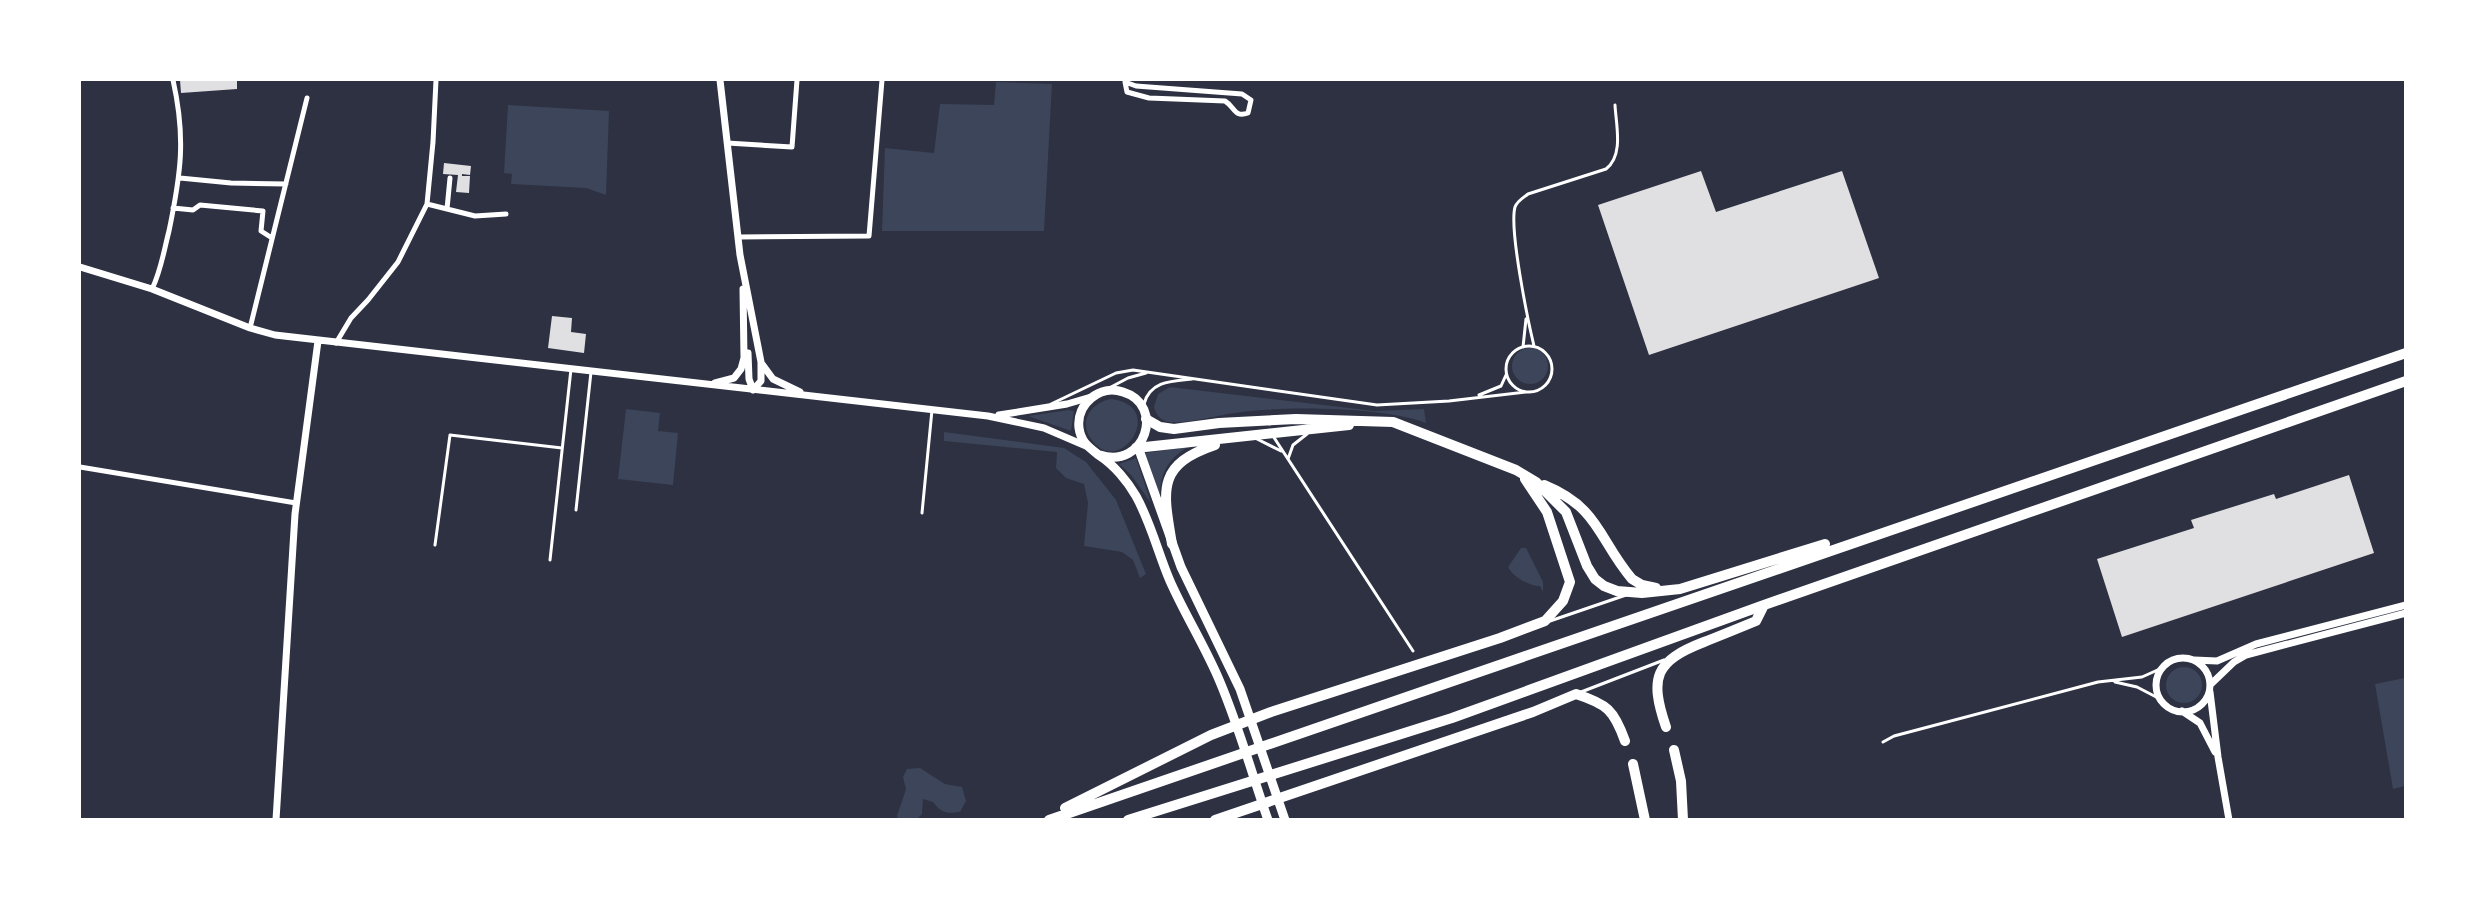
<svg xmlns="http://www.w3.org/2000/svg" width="2485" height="899" font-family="Literata,serif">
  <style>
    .green { fill: #3c4559 }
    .building { fill: #e0e0e3 }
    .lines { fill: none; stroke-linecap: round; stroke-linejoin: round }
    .service { stroke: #fff; stroke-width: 3 }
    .minor { stroke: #fff; stroke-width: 5 }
    .tertiary { stroke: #fff; stroke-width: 7 }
    .primary { stroke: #fff; stroke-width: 9 }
    .motorway { stroke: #fff; stroke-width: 10 }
  </style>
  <rect width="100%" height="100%" fill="#2d3142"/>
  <path class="green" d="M 996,82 L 1052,84 L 1044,231 L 882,231 L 885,148 L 934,153 L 940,104 L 994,105 Z
    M 508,105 L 609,111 L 606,195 L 586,188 L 511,184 L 512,174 L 504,173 Z
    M1512 366a18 18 0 1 1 36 0a18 18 0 1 1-36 0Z
    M 1170,387 L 1374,411 L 1424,409 L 1426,423 C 1383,407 1288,406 1242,412 C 1223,414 1187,424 1169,422 C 1161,421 1156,415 1154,407 L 1158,394 Z
    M 1111,399 C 1169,406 1119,480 1091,439 C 1078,421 1092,402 1111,399 Z
    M 626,409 L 660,413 L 658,431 L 678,433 L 673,485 L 618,479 Z
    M 1069,410 L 1074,411 L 1071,431 L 1028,416 Z
    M 944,432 L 1064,448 L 1086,462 L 1116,500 L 1146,574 L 1140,578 L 1133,560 L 1122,552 L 1084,546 L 1088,503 L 1084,484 L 1066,478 L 1056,468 L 1057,452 L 944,441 Z
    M 1188,447 C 1169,458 1160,473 1160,495 L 1145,453 Z
    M 1136,458 L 1151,503 L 1131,475 L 1119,464 Z
    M 1521,548 L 1526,548 L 1543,582 L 1543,592 L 1540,586 C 1530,587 1512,576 1508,567 Z
    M2166 685a18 18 0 1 1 36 0a18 18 0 1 1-36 0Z
    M 2405,678 L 2405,786 L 2393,789 L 2375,684 Z
    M 920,768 L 945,784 L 962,787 L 966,801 L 960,812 C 947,814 941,813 933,802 L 923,799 L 922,814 L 917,819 L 898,819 L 897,816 L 906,789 L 903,777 L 907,769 Z"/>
  <path class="building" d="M 180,80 L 237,80 L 237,89 L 181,93 Z
    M 444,163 L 471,166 L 470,175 L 462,174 L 462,176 L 470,176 L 469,193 L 456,192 L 458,175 L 443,174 Z
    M 1701,171 L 1716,212 L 1842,171 L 1879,278 L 1649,355 L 1598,205 Z
    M 552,316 L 572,318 L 571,332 L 586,334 L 584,353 L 548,348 Z
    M 2349,475 L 2374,553 L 2122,637 L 2097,559 L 2194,528 L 2191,520 L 2274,494 L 2276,499 Z"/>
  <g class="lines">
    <path class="service" d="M 1534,346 C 1528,321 1509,229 1515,207 C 1517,201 1523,198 1528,194 L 1606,169 C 1624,155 1616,125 1615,105
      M1506 369a23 23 0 1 1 46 0a23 23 0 1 1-46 0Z
      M 1523,347 L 1526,319
      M 1111,387 L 1128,378 L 1146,373
      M 1479,395 L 1501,386 L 1506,375
      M 1051,404 L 1116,373 L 1133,370 L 1377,405 L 1449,401 L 1526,392
      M 1144,404 C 1150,381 1172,381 1192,379
      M 1273,436 L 1413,651
      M 1257,439 L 1281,451
      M 1288,459 L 1293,445 L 1307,434
      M 576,510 L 591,372
      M 922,513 L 932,410
      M 435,545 L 450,435 L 562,448
      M 550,560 L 571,369
      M 1550,621 L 1626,595
      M 2115,682 L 2137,687 L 2160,699
      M 1581,692 L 1664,660
      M 1883,742 L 1894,736 L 2098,682 L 2142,677 L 2162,668"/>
    <path class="minor" d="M 1125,82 L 1136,86 L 1242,94 L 1251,100 L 1248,113 C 1234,118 1235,107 1225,101 L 1149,98 L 1127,92 Z
      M 727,143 L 792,147 L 797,80
      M 180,178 L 231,183 L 286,184
      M 427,204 L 475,216 L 506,214
      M 173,208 L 193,210 L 200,205 L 263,211 L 261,231 L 272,238
      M 447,209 L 450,178
      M 739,237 L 869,236 L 882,80
      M 152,289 C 161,271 164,250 169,231 C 181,173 186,138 173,80
      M 250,328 L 307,98
      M 336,343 L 351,318 L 368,300 L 398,262 L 427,204 L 433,142 L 436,80
      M 80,467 L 296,503"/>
    <path class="tertiary" d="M 720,80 L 740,255 L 761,362 L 761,381 L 753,390
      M 80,267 L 152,289 L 250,328 L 275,335 L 988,416 L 1044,428 L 1086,446
      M 748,353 L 749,379 L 753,390
      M 762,364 L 773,379 L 800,392
      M 715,383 L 734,378 L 741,369 L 744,358 L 743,289
      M 999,415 L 1067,404 L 1091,397
      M2156 685a27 27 0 1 1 54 0a27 27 0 1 1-54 0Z
      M 2194,660 L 2217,661 L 2256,644 L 2406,605
      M 2210,685 L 2234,662 L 2246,655 L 2406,613
      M 2210,692 L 2218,757 L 2229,820
      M 2182,711 L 2200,723 L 2215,752
      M 276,820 L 295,514 L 318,341"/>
    <path class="primary" d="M 1138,447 L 1181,567 L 1240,689 L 1285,820
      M 1100,455 C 1145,470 1166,405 1123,392 C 1100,384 1076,404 1079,428 C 1081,443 1090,448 1100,456 C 1114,465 1128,482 1136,496 C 1151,523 1158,553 1170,581 C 1185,615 1206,648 1220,682 C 1239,727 1252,774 1268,820"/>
    <path class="motorway" d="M 1146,419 L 1160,427 L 1174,429 L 1219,423 L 1296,419 L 1393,422 L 1516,470 L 1536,482 L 1566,512 L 1587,566 L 1595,579 L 1604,586 L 1617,591 L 1642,593 L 1680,589 L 1825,544
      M 1136,448 L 1349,425
      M 1544,485 C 1600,508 1598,539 1632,579 L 1642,585 L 1656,588
      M 1172,544 C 1163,490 1156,465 1215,445
      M 1666,727 C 1649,677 1655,661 1704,642 C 1722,635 1739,628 1756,621 L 1764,605
      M 1674,750 L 1681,781 L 1683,820
      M 1633,764 L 1645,820
      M 1065,808 L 1211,735 L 1271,712 L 1500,638 L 1545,621 L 1563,601 L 1570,582 L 1547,512 L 1525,479
      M 1049,820 L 2406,353
      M 1128,820 L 1452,718 L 1764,605 L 2406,381
      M 1215,820 L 1533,712 L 1576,694 C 1607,704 1614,710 1625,741"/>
  </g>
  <rect width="2485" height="899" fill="none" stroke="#ffffff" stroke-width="162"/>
</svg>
